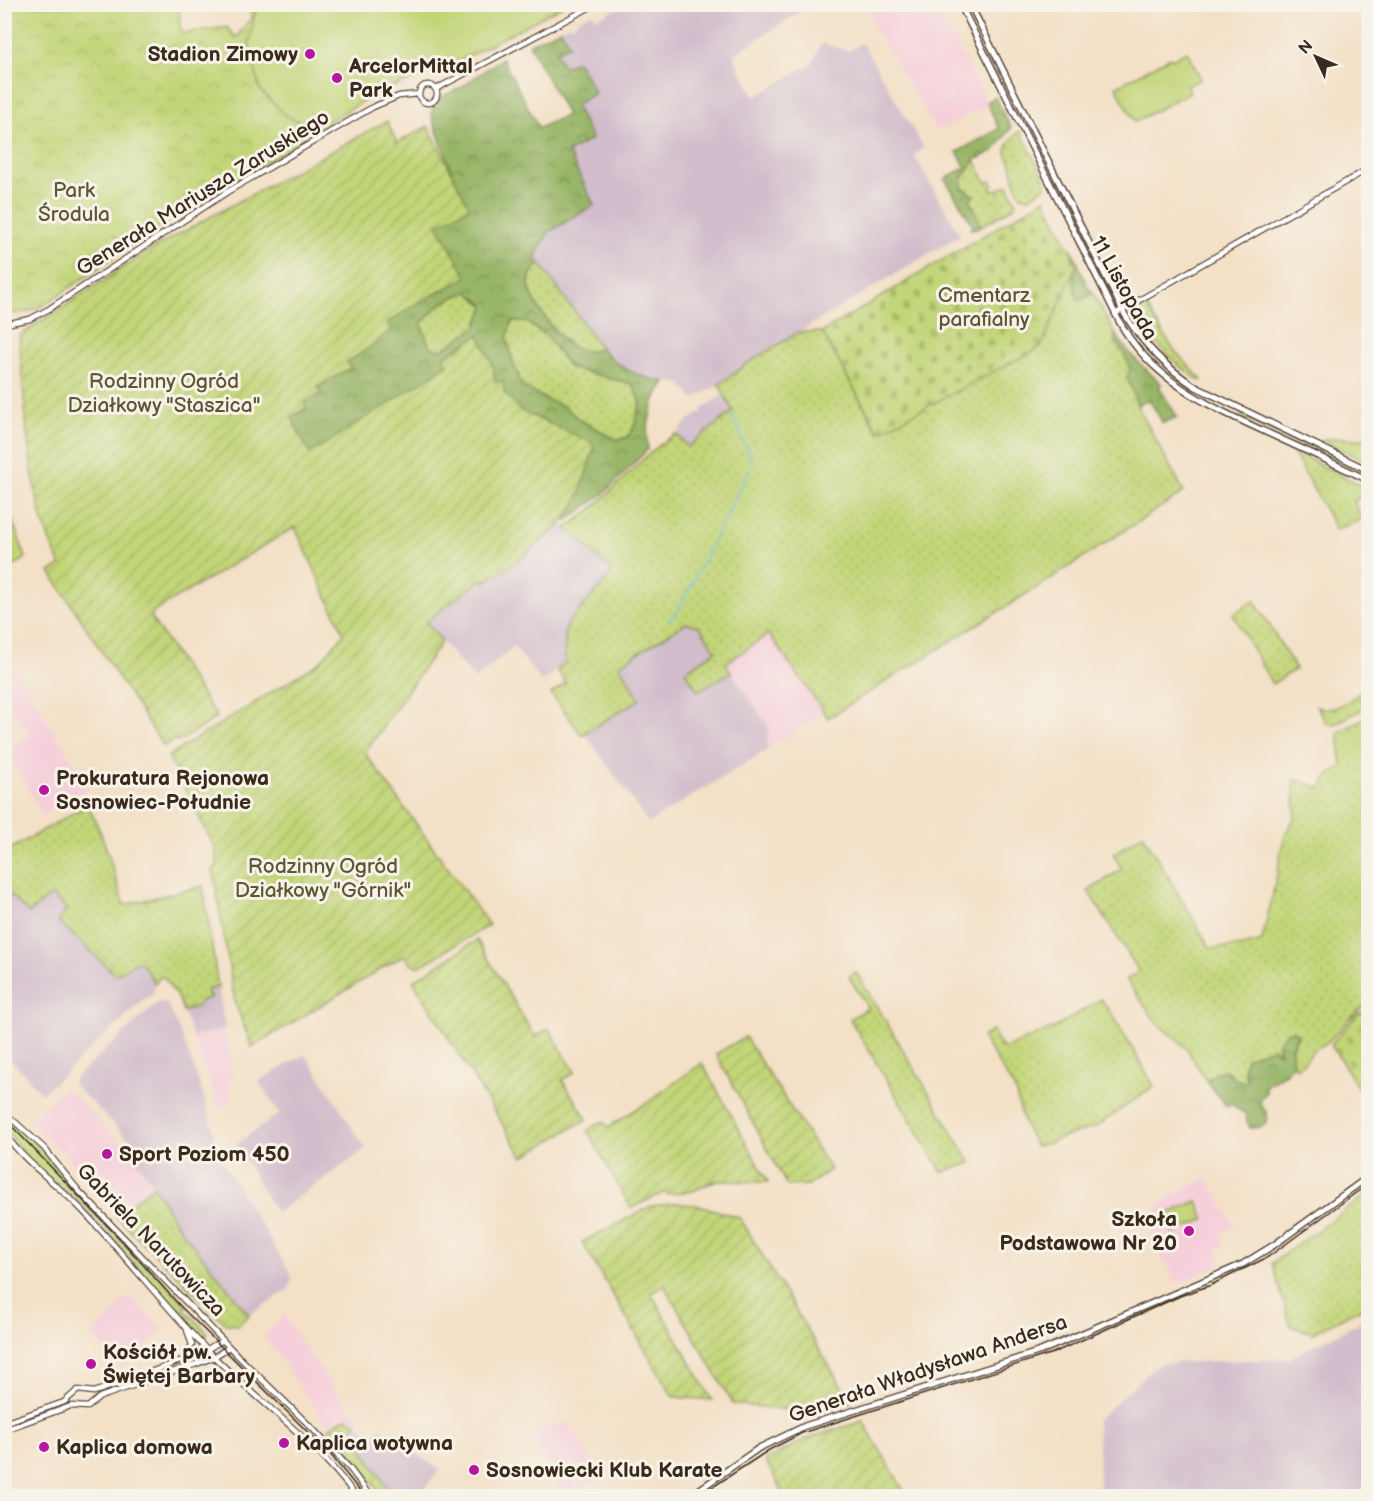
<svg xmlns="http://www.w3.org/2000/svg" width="1373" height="1501" font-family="'Balsamiq Sans',sans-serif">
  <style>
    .built { fill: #f5cfda }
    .industrial { fill: #d1bdcb }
    .grass { fill: url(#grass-dots); stroke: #7e804b; stroke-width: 1.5 }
    .forest { fill: url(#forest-crowns); stroke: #6a7043; stroke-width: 1.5; fill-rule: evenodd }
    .cemetery { fill: url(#cemetery-stones); stroke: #7e804b; stroke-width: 1.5 }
    .park { fill: url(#park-crowns); stroke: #7e804b; stroke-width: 1.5 }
    .garden { fill: url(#garden-furrows); stroke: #7e804b; stroke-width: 1.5 }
    .pitch { fill: #c2d578; stroke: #7e804b; stroke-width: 1.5 }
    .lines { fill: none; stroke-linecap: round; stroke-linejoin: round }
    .stream { stroke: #6abce6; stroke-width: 1.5 }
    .tertiary-casing { stroke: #574537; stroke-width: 7 }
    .secondary-casing { stroke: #574537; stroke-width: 8 }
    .tertiary { stroke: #fff; stroke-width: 4.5 }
    .secondary { stroke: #fff; stroke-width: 5 }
    .tram { stroke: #3b2a1e; stroke-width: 1.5 }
    .poi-dot { fill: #b5179e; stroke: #f7f3e8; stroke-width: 2 }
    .labels { text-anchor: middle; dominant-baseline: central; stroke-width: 6; stroke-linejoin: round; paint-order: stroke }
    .poi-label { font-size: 21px; font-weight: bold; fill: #3b2a1e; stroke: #f7f3e8; text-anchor: start }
    .park-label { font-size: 21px; fill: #5d5534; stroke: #f7f3e8 }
    .street-label { font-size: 21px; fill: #3b2a1e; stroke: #f7f3e8 }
  </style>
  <defs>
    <pattern id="grass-dots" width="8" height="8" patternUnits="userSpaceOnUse" patternTransform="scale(1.5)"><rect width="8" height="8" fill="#c2d578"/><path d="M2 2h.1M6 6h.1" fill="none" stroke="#a8b767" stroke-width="1.8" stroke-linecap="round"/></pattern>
    <pattern id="forest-crowns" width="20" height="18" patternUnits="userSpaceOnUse" patternTransform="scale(1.5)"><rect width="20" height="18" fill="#99b668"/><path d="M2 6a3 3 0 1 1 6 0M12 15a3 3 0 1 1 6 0" fill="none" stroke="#7e9455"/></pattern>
    <pattern id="cemetery-stones" width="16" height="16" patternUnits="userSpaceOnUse" patternTransform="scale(1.5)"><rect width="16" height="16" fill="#c2d578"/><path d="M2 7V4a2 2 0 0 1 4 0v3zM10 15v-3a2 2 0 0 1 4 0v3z" fill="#a8b767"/></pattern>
    <pattern id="park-crowns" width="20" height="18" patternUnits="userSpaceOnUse" patternTransform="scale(1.5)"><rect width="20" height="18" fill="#c2d578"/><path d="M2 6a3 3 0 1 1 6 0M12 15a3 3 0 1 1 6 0" fill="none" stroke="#a8b767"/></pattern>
    <pattern id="garden-furrows" width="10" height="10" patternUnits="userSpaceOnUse" patternTransform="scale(1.5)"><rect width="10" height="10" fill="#c2d578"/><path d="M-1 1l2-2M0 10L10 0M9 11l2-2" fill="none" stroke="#a8b767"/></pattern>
  </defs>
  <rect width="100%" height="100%" fill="#f7f3e8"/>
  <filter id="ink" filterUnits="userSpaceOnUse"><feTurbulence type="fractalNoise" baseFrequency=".0167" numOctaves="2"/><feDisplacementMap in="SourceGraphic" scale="12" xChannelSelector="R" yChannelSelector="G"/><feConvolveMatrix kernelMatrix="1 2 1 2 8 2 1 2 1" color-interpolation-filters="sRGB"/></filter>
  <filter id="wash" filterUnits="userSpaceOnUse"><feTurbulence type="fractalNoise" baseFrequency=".008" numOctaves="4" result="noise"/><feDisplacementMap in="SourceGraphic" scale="24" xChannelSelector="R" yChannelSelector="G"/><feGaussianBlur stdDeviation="1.35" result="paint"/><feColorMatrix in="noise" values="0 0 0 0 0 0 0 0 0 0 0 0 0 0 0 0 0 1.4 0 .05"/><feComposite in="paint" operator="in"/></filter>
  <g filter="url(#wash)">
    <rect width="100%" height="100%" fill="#f3e0c6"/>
    <path class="built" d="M 864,5 L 937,5 L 988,105 L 937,131 L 873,25 Z
      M 769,634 L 824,713 L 767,750 L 768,726 L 725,663 Z
      M 5,654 L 89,788 L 43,815 L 6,750 L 30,736 L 14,710 L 5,716 Z
      M 225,1028 L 231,1060 L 231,1091 L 228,1105 L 219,1109 L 193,1037 Z
      M 65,1087 L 131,1153 L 154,1186 L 115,1215 L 93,1192 L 90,1183 L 65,1155 L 29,1122 Z
      M 1207,1178 L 1235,1226 L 1220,1234 L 1225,1246 L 1217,1249 L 1223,1264 L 1177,1284 L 1149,1234 L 1159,1229 L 1149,1213 L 1172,1195 Z
      M 129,1296 L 163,1329 L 127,1365 L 122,1364 L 91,1335 Z
      M 285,1315 L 289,1321 L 288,1324 L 347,1405 L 363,1418 L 357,1424 L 346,1417 L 329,1428 L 264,1335 Z
      M 567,1421 L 602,1477 L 567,1496 L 563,1496 L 528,1434 Z"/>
    <path class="industrial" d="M 625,5 L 810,5 L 734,55 L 738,66 L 755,97 L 813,63 L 821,43 L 849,51 L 862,43 L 924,148 L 914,155 L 960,235 L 746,364 L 719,385 L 693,399 L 681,384 L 645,379 L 610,360 L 535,257 L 549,232 L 594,205 L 568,152 L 575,105 L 595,93 L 577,61 L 564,67 L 556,52 L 569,45 L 561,29 L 568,25 L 574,25 L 578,20 L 591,13 L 597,18 Z
      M 723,395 L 734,411 L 688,447 L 676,434 L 689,420 L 702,412 L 702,409 Z
      M 560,522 L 611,569 L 611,575 L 569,622 L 565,632 L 565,663 L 542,682 L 514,646 L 475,680 L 425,622 L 482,578 L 485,582 L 513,565 Z
      M 686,623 L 699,626 L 716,651 L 698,691 L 731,672 L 768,726 L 767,750 L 648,823 L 585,733 L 639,699 L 619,665 Z
      M 81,808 L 87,809 L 143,965 L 155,983 L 153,994 L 143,1000 L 42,1094 L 5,1053 L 5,852 Z
      M 218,987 L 225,1028 L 193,1037 L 183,1011 L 198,1006 L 207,990 Z
      M 158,1002 L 168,1004 L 184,1042 L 201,1088 L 213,1128 L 215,1149 L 292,1276 L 289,1289 L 249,1315 L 175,1222 L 154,1186 L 131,1153 L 137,1147 L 74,1085 L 74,1079 Z
      M 304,1055 L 308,1058 L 366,1149 L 276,1213 L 236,1144 L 280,1114 L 258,1081 Z
      M 1368,1318 L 1368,1496 L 1100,1496 L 1097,1420 L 1159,1363 L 1288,1359 Z
      M 357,1424 L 373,1435 L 380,1428 L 440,1470 L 416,1496 L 393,1496 L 351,1430 Z"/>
    <path class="grass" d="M 1020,131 L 1046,181 L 1045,187 L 1028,198 L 1021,196 C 1013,182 1015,178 1011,164 C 1010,160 1005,155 1006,151 C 1007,144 1015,135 1020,131 Z
      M 975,160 L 986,182 L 991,181 L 993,185 L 990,187 L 992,191 L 995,189 L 999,192 L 999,189 L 1008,185 L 1016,202 L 1014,207 L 978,228 L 980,224 L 972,207 L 968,191 L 962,188 C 960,176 969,170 975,160 Z
      M 1078,263 L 1087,286 L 1093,293 L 1115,334 L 1131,355 L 1161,384 L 1159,387 L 1177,417 L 1163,423 L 1149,399 L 1137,405 L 1184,492 L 1039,586 L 828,718 L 769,634 L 726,663 L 731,672 L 698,691 L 685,671 L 716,651 L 699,626 L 686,623 L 619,665 L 640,699 L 582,735 L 551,694 L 566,683 L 557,670 L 565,663 L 565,632 L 569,622 L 611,575 L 611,569 L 566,528 C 608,502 635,459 676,434 L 688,447 L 733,411 L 719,385 L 746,364 L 799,332 L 822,332 L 878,432 Z
      M 540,264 L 600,346 L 598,350 C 593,351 585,351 580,350 C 562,346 526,297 529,279 C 531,271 535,268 540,264 Z
      M 468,292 L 485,306 L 476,327 L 442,350 L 430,347 L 421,324 C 436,306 445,299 468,292 Z
      M 1145,304 L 1173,349 L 1202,380 L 1200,381 C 1176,365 1150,341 1135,315 L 1137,310 Z
      M 511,321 L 526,322 L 546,335 L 570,368 L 632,384 L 641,401 L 634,427 L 628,437 L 617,440 L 580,420 L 563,406 L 547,400 L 522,386 L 513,362 L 507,338 Z
      M 1242,414 L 1368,473 L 1368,477 L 1240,417 Z
      M 1292,450 L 1368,489 L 1368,494 L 1354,501 L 1362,519 L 1336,530 Z
      M 5,516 L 11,516 L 26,558 L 5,572 Z
      M 1254,600 L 1296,669 L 1272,684 L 1233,614 Z
      M 1368,687 L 1368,706 L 1335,724 L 1327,724 L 1316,705 C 1332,718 1355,696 1368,687 Z
      M 1368,716 L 1368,1003 C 1351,1014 1342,1031 1326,1043 C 1322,1046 1317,1047 1313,1051 C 1306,1058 1308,1062 1297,1068 C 1288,1060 1291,1045 1298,1037 L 1287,1032 L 1278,1042 L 1279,1053 L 1269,1049 L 1246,1058 L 1244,1071 L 1247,1081 L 1244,1082 L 1235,1079 L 1229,1072 L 1209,1079 L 1208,1083 L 1186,1048 L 1157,1023 L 1127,981 L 1127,979 L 1139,971 L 1088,891 L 1122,869 L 1113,854 L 1143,834 L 1210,948 L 1243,946 L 1262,941 L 1277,876 L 1281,850 L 1286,833 L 1295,817 L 1294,779 L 1321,788 L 1328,776 L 1342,766 L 1338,733 Z
      M 87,805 C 105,836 113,871 124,905 L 203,886 L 218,987 L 207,990 L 210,998 L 200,1001 L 198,1006 L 183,1011 L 179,1000 L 164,977 L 161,977 L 155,983 L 143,965 L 137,961 L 116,975 L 58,921 L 67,910 L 52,895 L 29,913 L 5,890 L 5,852 Z
      M 856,972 L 971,1163 L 942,1172 L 850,1019 L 868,1008 L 849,977 Z
      M 1101,999 L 1114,1017 L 1154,1086 L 1096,1127 L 1060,1138 L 1049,1143 L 1035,1146 L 1023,1121 L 1015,1090 L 982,1037 L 993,1030 L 1001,1047 L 1006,1048 L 1054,1028 Z
      M 4,1115 L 35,1142 L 92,1209 L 187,1306 L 184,1309 L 208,1333 L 203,1339 L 164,1298 L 108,1233 L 74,1197 L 44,1174 L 23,1153 L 5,1129 Z
      M 154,1186 L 175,1222 L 249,1315 L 238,1325 L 226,1324 L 115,1215 Z
      M 1368,1194 L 1368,1304 L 1313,1333 L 1291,1327 L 1272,1263 Z
      M 347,1417 L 357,1424 L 351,1431 L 393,1496 L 382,1496 L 363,1469 L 329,1428 Z"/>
    <path class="forest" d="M 561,29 L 569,45 L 556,52 L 563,67 L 577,61 L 595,93 L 575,105 L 592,139 L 568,152 L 594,205 L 549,232 L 535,257 L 540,264 C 535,268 531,271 529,279 C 526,297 561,346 580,350 C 585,351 593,351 598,350 L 600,346 C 616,367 639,378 665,382 C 653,396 644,431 648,449 L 602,495 L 566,521 L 565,518 L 574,506 L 593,451 L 546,421 L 521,411 L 495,382 L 493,367 L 479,335 L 444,356 L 449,365 L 310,454 L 291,417 L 306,409 L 303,403 L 318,387 L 350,368 L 347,362 L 363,352 L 391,330 L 387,323 L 409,308 L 466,277 L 436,225 L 468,206 L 452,173 L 432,117 L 432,110 L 441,97 L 462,87 L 502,58 L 539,128 L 567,115 L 529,44 ZM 468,292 L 485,306 L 476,327 L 442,350 L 430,347 L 421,324 C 436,306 445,299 468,292 ZM 512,321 L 526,322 L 546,335 L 570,368 L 632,384 L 641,401 L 634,427 L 628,437 L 617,440 L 580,420 L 563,406 L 547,400 L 522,386 L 513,362 L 507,338 Z
      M 995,97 L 1011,128 L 995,150 L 975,160 L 963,176 L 962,188 L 974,195 L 970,200 L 979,219 L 978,228 L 970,229 L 974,227 L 945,179 L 966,167 L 957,152 L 999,129 L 987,102 Z
      M 1072,249 L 1087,286 L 1093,293 L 1079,301 C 1073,290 1072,275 1077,264 L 1070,251 Z
      M 1115,334 L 1131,355 L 1161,384 L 1159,387 L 1177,417 L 1163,423 L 1149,399 L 1137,405 L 1127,376 L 1130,369 L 1125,355 L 1114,340 Z
      M 1288,1031 L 1288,1032 L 1293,1031 L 1298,1034 L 1291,1047 L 1293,1065 L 1286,1073 L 1266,1085 L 1266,1093 L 1260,1099 L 1260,1105 L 1267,1113 L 1267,1122 L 1260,1127 L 1250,1128 L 1247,1121 L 1246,1114 L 1236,1108 L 1232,1103 L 1226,1106 L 1208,1083 L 1209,1079 L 1218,1072 L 1225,1070 L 1235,1079 L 1244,1082 L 1247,1081 C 1247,1073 1241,1068 1246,1058 L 1272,1048 L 1280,1053 L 1278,1042 Z"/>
    <path class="cemetery" d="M 1045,199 L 1077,264 L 1041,347 L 879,432 L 822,332 Z
      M 1368,1009 L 1368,1103 L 1331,1045 L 1357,1015 Z"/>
    <path class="park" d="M 4,5 L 179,5 L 180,26 L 183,33 L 227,27 L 236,38 L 252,17 L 245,5 L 258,5 L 254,17 L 288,117 L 317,129 L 290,148 L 166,222 L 44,305 C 30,312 19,315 5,311 Z
      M 1346,438 L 1368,440 L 1368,462 L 1320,439 Z"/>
    <path class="garden" d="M 387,121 L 397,143 L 428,126 L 469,207 L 437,225 L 467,277 L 414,305 L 387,323 L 391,330 L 363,352 L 347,362 L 350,368 L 318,387 L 321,393 L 304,403 L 306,408 L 291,417 L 310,454 L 448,365 L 444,357 L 479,335 L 493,367 L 495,382 L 503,381 L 504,392 L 521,411 L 593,443 L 593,451 C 587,469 582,491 573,508 C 559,532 509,567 485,582 L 482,579 L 426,622 L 442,641 L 365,753 L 489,925 L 419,967 L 410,963 L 404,955 L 252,1047 L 235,1003 L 213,870 L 217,866 L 215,848 L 168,756 L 319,663 L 344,634 L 295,527 L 153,612 L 152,619 L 217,717 L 178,742 L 175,739 L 163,746 L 50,572 L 61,565 C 26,502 26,408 19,336 L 151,249 Z
      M 477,940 L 535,1037 L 549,1029 L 575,1072 L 562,1080 L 587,1119 L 523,1157 L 413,981 Z
      M 745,1037 L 831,1170 L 808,1185 L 787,1186 L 716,1054 Z
      M 702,1063 L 768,1182 L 714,1181 L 693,1191 L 667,1194 L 665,1192 L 631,1208 L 587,1130 L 603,1121 L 608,1127 L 645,1104 Z
      M 676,1203 L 702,1206 L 740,1218 L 851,1402 L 814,1413 L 733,1404 L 664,1285 L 651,1293 L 712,1400 L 673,1397 L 582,1242 L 651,1206 Z
      M 863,1421 L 907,1496 L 785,1496 L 765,1460 L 809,1438 Z"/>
    <path class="pitch" d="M 566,4 L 450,66 L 377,93 L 317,128 L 288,117 L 260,90 L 249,45 L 254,17 L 258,5 Z
      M 1187,51 L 1201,79 L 1187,86 L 1190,92 L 1135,122 L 1116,87 L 1170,57 L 1172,59 Z
      M 1197,1201 L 1205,1219 L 1173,1233 L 1165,1215 Z"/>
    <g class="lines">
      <path class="stream" d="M 669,620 L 677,613 L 750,469 L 754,465 L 732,415"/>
    </g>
  </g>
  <g filter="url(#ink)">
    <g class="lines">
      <defs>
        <path id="tertiary" d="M419 94a9 9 0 1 1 18 0a9 9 0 1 1-18 0Z
          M 436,89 L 596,4
          M 1115,314 L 1368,169
          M 5,324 L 30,319 L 49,309 L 227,192 L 373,107 L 399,96 L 419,94
          M 4,1112 L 44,1148 L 78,1190 L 237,1355 L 313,1429 L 351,1470 L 370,1496
          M 4,1133 C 27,1165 55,1182 82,1210 C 126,1256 165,1307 210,1353 C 260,1403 313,1438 356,1496
          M 185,1358 L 192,1345 L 187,1330
          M 4,1423 L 64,1402 L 78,1390 L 94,1392 L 115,1385 L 199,1354 L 223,1340
          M 4,1430 L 71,1406 L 88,1407 L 100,1397 L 199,1363 L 214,1357 L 229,1347"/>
        <path id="secondary" d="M 960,4 L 1119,321 C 1151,380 1209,406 1268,433 C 1301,448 1335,464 1368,480
          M 970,4 L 1125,315 C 1144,345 1166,368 1196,387 L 1368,470
          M 690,1496 L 759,1448 L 805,1426 L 1041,1351 L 1243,1264 L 1274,1245 L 1368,1177"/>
      </defs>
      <use href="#tertiary" class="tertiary-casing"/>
      <use href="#secondary" class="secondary-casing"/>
      <use href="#tertiary" class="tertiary"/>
      <use href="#secondary" class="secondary"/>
      <path class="tram" d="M 4,1118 L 120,1239 L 181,1307 L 330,1454 L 364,1496
        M 699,1496 L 769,1450 L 802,1433 L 1053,1353 L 1180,1296 L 1211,1285 L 1268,1257 L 1368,1184"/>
    </g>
  </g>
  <g class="poi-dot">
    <circle cx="310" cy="54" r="6"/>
    <circle cx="337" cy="78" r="6"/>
    <circle cx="44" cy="790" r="6"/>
    <circle cx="107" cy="1154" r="6"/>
    <circle cx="1189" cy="1231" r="6"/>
    <circle cx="91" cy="1364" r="6"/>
    <circle cx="284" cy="1443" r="6"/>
    <circle cx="44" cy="1447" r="6"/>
    <circle cx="474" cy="1470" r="6"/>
  </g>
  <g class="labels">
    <g class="poi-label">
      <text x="298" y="54" text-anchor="end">Stadion Zimowy</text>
      <text x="349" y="66">ArcelorMittal<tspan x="349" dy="24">Park</tspan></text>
      <text x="56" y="778">Prokuratura Rejonowa<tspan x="56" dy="24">Sosnowiec-Południe</tspan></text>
      <text x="119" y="1154">Sport Poziom 450</text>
      <text x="1177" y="1219" text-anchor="end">Szkoła<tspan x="1177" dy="24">Podstawowa Nr 20</tspan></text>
      <text x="103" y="1352">Kościół pw.<tspan x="103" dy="24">Świętej Barbary</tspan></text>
      <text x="296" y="1443">Kaplica wotywna</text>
      <text x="56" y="1447">Kaplica domowa</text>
      <text x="486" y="1470">Sosnowiecki Klub Karate</text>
    </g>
    <g class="park-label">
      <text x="74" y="190">Park<tspan x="74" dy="24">Środula</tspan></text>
      <text x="984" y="295">Cmentarz<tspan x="984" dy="24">parafialny</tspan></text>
      <text x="164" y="381">Rodzinny Ogród<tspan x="164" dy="24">Działkowy "Staszica"</tspan></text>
      <text x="323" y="866">Rodzinny Ogród<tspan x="323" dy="24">Działkowy "Górnik"</tspan></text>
    </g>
    <g class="street-label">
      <text transform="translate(203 193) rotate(-32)">Generała Mariusza Zaruskiego</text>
      <text transform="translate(1124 288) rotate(61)">11 Listopada</text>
      <text transform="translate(151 1240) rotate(46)">Gabriela Narutowicza</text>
      <text transform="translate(928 1369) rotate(-19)">Generała Władysława Andersa</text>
    </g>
  </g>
  <rect width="1373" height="1501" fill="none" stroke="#f7f3e8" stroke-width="24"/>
  <g transform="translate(1316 57) rotate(314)" stroke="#f7f3e8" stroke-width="4.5" paint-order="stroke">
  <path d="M0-4.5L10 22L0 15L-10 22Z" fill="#3b2a1e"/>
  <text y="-9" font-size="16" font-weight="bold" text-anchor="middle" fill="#3b2a1e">N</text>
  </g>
</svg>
